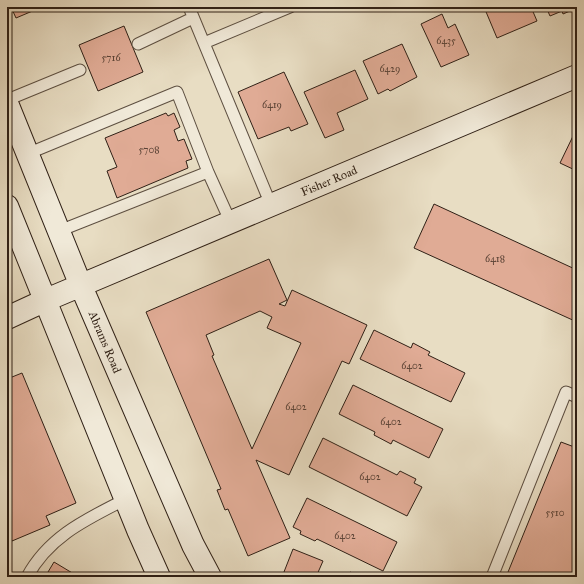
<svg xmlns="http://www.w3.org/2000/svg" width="584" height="584" font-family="'IM FELL Great Primer',serif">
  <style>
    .building { fill: #e0ab95; stroke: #2f2016; fill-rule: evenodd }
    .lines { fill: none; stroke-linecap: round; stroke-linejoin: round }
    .lane-casing { stroke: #5d4f41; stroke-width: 13 }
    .secondary-casing { stroke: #2f2016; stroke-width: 24 }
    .lane { stroke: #f0e9d8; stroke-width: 11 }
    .secondary { stroke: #f0e9d8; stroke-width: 22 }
    .labels { text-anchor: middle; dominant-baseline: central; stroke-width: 3; stroke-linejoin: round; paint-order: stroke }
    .number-label { font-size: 10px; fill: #5b4336 }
    .street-label { font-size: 12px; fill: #2f2016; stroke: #f0e9d8 }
  </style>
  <rect width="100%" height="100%" fill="#e8ddc3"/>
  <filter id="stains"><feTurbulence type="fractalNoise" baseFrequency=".005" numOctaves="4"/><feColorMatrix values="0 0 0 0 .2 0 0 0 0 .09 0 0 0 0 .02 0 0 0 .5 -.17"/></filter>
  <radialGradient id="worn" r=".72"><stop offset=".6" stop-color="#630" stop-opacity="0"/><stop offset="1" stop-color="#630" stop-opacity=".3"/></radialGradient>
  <path class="building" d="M 11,7 L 42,7 L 16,18 Z
    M 484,7 L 531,7 L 537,21 L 497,38 Z
    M 546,7 L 577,7 L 577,8 L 563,14 L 562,11 L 550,16 Z
    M 442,14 L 448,28 L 455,24 L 469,55 L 441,67 L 421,24 Z
    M 124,26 L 143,72 L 98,91 L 79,45 Z
    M 402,44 L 417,77 L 390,91 L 388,89 L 378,94 L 363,61 Z
    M 355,70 L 368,99 L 337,113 L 344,130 L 325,138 L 304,92 Z
    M 284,72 L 308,124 L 291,131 L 289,127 L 258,139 L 238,92 Z
    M 166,113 L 168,116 L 174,113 L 180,127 L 174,130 L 178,141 L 184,139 L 192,159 L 186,161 L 188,168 L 117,198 L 107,171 L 117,167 L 105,138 Z
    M 574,134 L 577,135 L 577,171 L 560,163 Z
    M 434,204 L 577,270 L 577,322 L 414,248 Z
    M 269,259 L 287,300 L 279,304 L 285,306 L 292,290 L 367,325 L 349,364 L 342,361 L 289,475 L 256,460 L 290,538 L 248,556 L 228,509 L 225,510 L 217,490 L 221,489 L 146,312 ZM 260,311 L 272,317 L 267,328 L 301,343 L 252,449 L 212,356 L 214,355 L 206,335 Z
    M 374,330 L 411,348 L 413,343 L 430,352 L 428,355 L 465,373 L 451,402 L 360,359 Z
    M 22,373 L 76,503 L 46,516 L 50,525 L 12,541 L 7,529 L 7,379 Z
    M 353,385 L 443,429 L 429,458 L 393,440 L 391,444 L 374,435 L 375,432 L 339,414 Z
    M 323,438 L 397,475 L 400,471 L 416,479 L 414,483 L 422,487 L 407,516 L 309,467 Z
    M 561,442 L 577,448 L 577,577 L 506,577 Z
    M 307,498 L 397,542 L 383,571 L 317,539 L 315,541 L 300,534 L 301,531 L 293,527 Z
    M 293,549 L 323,561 L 316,577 L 282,577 Z
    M 54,562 L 79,577 L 45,577 Z
    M 350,572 L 363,577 L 348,577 Z"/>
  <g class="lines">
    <defs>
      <path id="lane" d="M 189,7 L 271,205
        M 204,43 L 290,7
        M 138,44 L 193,18
        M 7,100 L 80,70
        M 27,154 L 177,92 L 208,172 L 59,231
        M 208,172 L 231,223
        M 27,577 C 49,536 87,519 126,499
        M 492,577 L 566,392 L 577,397"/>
      <path id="secondary" d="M 7,103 L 81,286 L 193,545 L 210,577
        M 7,206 L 138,530 L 159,577
        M 7,318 L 46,300 L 577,76"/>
    </defs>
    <use href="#lane" class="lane-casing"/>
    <use href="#secondary" class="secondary-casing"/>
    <use href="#lane" class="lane"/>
    <use href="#secondary" class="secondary"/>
  </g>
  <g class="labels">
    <g class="number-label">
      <text x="446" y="41">6435</text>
      <text x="111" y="58">5716</text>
      <text x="390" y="69">6429</text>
      <text x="272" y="105">6419</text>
      <text x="149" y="150">5708</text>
      <text x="495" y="259">6418</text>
      <text x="412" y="366">6402</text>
      <text x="296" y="407">6402</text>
      <text x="391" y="422">6402</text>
      <text x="370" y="477">6402</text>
      <text x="555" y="513">5510</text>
      <text x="345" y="536">6402</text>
    </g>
    <g class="street-label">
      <text transform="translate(329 181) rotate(-23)">Fisher Road</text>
      <text transform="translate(105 342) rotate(67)">Abrams Road</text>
    </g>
  </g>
  <rect width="584" height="584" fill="none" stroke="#e8ddc3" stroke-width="24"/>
  <rect x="8" y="8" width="568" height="568" fill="none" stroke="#2f2016" stroke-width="2"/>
  <rect x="12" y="12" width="560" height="560" fill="none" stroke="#2f2016"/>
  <rect width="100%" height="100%" filter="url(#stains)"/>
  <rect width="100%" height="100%" fill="url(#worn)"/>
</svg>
